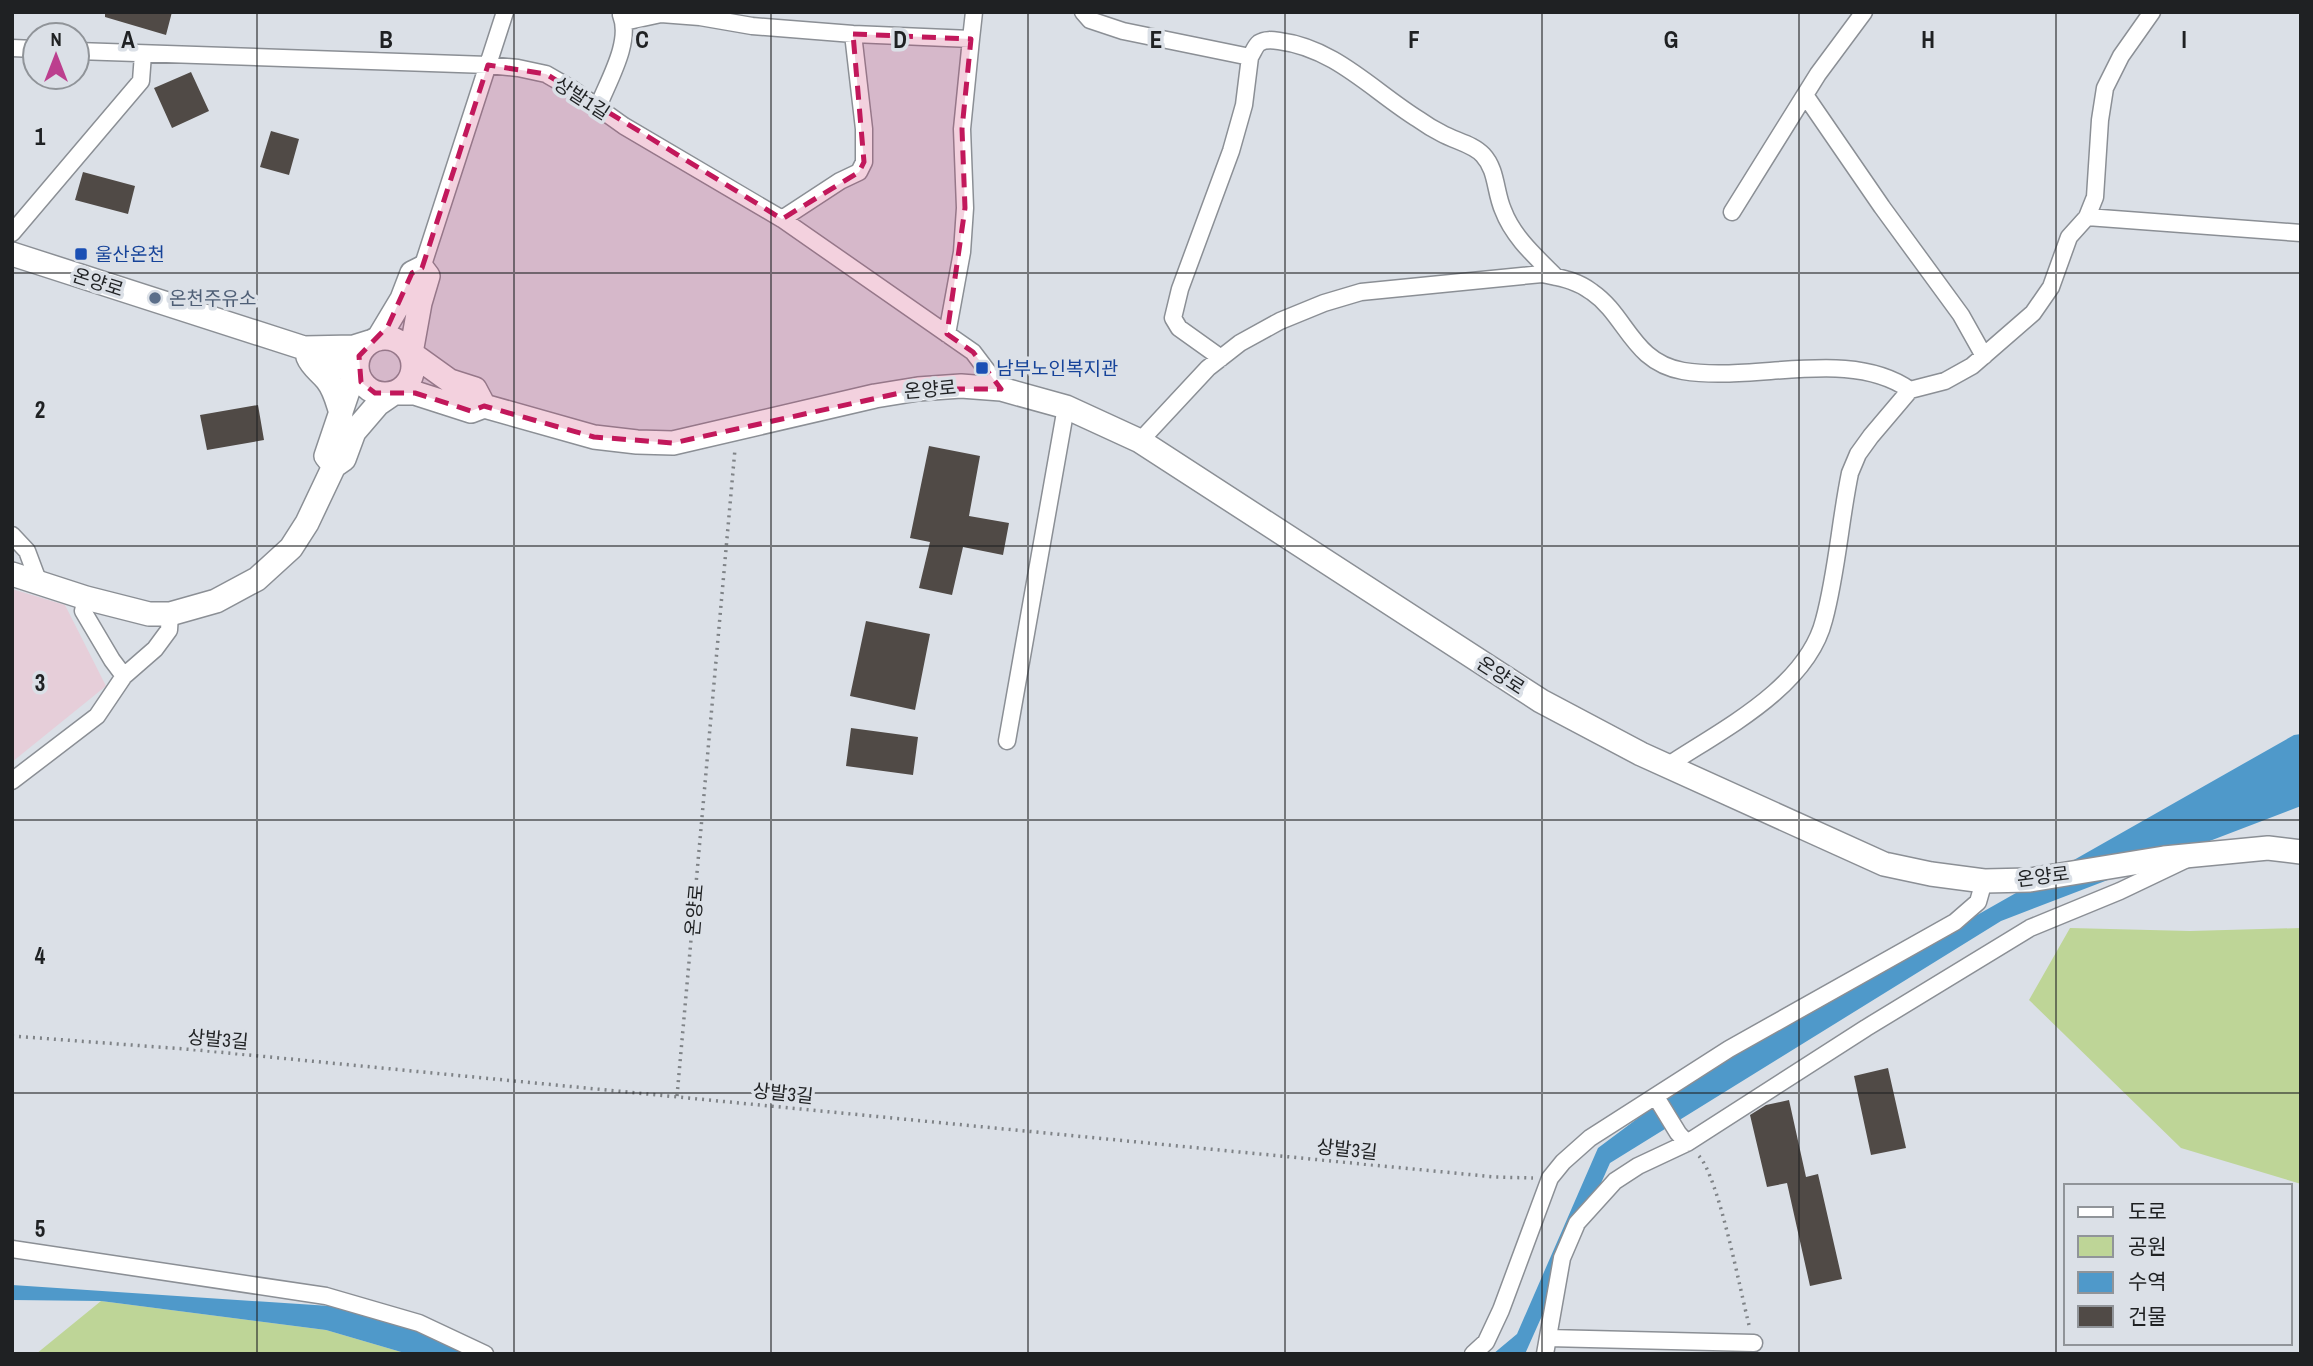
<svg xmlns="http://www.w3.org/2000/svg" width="2313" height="1366" font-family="'Archivo Narrow','Noto Sans KR',sans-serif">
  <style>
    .commercial { fill: #e6ced9 }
    .green { fill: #bed597 }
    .water { fill: #4f99ca }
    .building { fill: #504a46 }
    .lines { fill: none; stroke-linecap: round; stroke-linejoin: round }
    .street-casing { stroke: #8b8f95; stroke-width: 19 }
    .secondary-casing { stroke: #8b8f95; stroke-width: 26 }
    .path { stroke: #7f8387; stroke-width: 3.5; stroke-dasharray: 2 5; stroke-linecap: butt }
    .street { stroke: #fff; stroke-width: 16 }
    .secondary { stroke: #fff; stroke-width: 23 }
    .marked { fill: #c2185b; fill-opacity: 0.2; stroke: #c2185b; stroke-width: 5; stroke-dasharray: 14 9; stroke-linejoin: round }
    .grid { fill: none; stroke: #1f2123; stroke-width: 2; stroke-opacity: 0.55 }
    .transit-dot { fill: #1a4fb4; stroke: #dbe0e7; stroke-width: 2.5 }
    .service-dot { fill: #5c6f8a; stroke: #dbe0e7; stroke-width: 2.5 }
    .labels { text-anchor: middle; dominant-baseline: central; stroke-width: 7; stroke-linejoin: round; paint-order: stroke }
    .street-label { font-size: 19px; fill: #1f2123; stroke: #dbe0e7 }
    .transit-label { font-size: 19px; fill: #164399; stroke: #dbe0e7; text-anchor: start }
    .service-label { font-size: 19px; fill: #4e5e75; stroke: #dbe0e7; text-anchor: start }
    .grid-label { font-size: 23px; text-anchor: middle; font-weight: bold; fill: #1f2123; stroke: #dbe0e7; stroke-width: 7; stroke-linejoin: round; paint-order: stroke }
  </style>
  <rect width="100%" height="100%" fill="#dbe0e7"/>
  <path class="commercial" d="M 12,589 L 65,605 L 106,686 L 12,762 Z"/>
  <path class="green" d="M 2070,928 L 2190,931 L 2301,928 L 2301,1184 L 2181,1148 L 2029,1000 Z
    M 101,1301 L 326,1330 L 408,1354 L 36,1354 Z"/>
  <path class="water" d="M 2301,734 L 2301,806 L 2001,921 L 1610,1163 L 1525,1354 L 1493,1354 L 1517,1334 L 1598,1148 L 1697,1074 L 2294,735 Z
    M 12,1285 L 360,1308 L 496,1354 L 408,1354 L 326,1330 L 101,1301 L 12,1300 Z"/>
  <path class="building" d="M 105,12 L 172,12 L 166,35 L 105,17 Z
    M 191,72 L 209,111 L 172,128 L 154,88 Z
    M 271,131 L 299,139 L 289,175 L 260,167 Z
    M 83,172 L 135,186 L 128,214 L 75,200 Z
    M 258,405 L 264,440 L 207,450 L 200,415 Z
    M 929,446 L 980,456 L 969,516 L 1009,523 L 1003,555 L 963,547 L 952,595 L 919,588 L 930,542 L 910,538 Z
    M 866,621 L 930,634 L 915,710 L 850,696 Z
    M 851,728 L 918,737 L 913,775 L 846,766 Z
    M 1888,1068 L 1906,1148 L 1871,1155 L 1854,1076 Z
    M 1789,1100 L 1806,1177 L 1818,1174 L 1842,1279 L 1810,1286 L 1787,1183 L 1767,1187 L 1750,1115 L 1766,1105 Z"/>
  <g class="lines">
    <defs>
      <path id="street" d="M 1083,12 L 1090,20 L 1123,31 L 1250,57 C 1253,53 1255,46 1259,43 C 1265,39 1272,40 1279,41 C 1335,48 1373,91 1418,119 C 1425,124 1433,129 1441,133 C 1455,141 1473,144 1483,155 C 1497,170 1495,192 1503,210 C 1513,237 1536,257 1556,277
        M 624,22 L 661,14 L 700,17 L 752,26 L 853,34 L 971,39 L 962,129 L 965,208 L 962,252 L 947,334
        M 971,39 L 974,12
        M 12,48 L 35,49
        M 77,51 L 488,65 L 518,68 L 546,74 L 572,89 L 624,126 L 782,219 L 973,352 L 1001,389
        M 1805,95 L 1882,207 L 1961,315 L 1984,356
        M 598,107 C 608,81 632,42 621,15
        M 1732,212 L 1818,74 L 1864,12
        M 2087,217 L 2301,233
        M 782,219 L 840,181 L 859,172 L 864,162 L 864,129 L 853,34
        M 12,233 L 141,81 L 143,54
        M 422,268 L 505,12
        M 1221,358 L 1179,328 L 1173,318 L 1180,289 L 1231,151 L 1244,105 L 1250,57
        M 1140,441 L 1208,368 L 1240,343 L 1280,321 L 1324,303 L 1361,292 L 1542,274 C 1561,278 1576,280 1592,292 C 1627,316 1632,362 1683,371 C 1754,383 1849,347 1910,390
        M 12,535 L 27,551 L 39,583
        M 86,598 L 83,611 L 112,660 L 124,676
        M 1007,741 L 1066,407
        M 1667,766 C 1721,730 1807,688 1824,620 C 1837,572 1840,521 1850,473 L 1858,454 L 1871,436 L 1910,390 L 1945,381 L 1972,366 L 2033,313 L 2051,287 L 2069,237 L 2087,217 L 2095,197 L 2100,120 L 2105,88 L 2121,56 L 2152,12
        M 12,781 L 97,716 L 124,676 L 155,649 L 169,630 L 170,614
        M 1656,1097 L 1678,1133 L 1687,1143
        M 12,1249 L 326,1296 L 419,1323 L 485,1354
        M 1548,1338 L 1754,1343
        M 1473,1354 L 1486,1342 L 1501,1310 L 1550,1178 L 1563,1162 L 1590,1138 L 1729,1049 L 1955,922 L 1978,902 L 1984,881
        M 1545,1354 L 1562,1258 L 1577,1223 L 1615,1181 L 1638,1166 L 1687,1143 L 1866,1028 L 2030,928 L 2120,891 L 2185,860"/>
      <path id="secondary" d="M 12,254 L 304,348 L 354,347 L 370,342
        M357 366a28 28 0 1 1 56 0a28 28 0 1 1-56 0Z
        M 378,339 L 402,299 L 412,273 L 422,268 L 428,276 L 420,303 L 411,353 L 450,381 L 475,389 L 484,406
        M 304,348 L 317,358 L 358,373 L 350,385 L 326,456 L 334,466
        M 308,357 C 312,367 320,371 327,380 C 335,390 337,401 341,413
        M 484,406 L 594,437 L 637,442 L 673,443 L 875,396 L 918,389 L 961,386 L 1001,389 L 1066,407 L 1140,441 L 1541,701 L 1641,754 L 1884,864 L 1931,874 L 1984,881 L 2030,880 L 2164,858 L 2268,848 L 2301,852
        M 12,574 L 86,598 L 149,614 L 170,614 L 216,601 L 257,579 L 291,548 L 307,523 L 334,466 L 344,459 L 354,432 L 378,404 L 394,393 L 415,393 L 471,411 L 484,406"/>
    </defs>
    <use href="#street" class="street-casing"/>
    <use href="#secondary" class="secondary-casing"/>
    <path class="path" d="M 12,1036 L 198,1050 L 1495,1177 L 1533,1178
      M 677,1096 L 735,449
      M 1699,1156 C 1719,1178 1740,1290 1749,1325"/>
    <use href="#street" class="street"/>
    <use href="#secondary" class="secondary"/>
  </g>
  <path class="marked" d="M 853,34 L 971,39 L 962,129 L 965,208 L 947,334 L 973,352 L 1001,389 L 918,389 L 673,443 L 594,437 L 484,406 L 471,411 L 415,393 L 375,393 L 361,382 L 359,356 L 388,326 L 412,273 L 422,268 L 488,65 L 546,74 L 782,219 L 859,172 L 864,162 Z"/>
  <path class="grid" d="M 257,12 L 257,1354M 514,12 L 514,1354M 771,12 L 771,1354M 1028,12 L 1028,1354M 1285,12 L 1285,1354M 1542,12 L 1542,1354M 1799,12 L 1799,1354M 2056,12 L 2056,1354M 12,273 L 2301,273M 12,546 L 2301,546M 12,820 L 2301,820M 12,1093 L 2301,1093"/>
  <g class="transit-dot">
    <rect x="74" y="247" width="14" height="14" rx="3.5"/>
    <rect x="975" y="361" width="14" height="14" rx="3.5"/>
  </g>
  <circle class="service-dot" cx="155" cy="298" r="7"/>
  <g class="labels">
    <g class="street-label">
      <text transform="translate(582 98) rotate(33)">상발1길</text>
      <text transform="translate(98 282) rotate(18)">온양로</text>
      <text transform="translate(930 389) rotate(-5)">온양로</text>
      <text transform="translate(1501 675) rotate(33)">온양로</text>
      <text transform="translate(2043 876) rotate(-7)">온양로</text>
      <text transform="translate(694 910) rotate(-85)">온양로</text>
      <text transform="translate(218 1039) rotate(5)">상발3길</text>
      <text transform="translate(783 1093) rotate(6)">상발3길</text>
      <text transform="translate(1347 1149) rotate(6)">상발3길</text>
    </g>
    <g class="transit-label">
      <text x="95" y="254">울산온천</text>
      <text x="996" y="368">남부노인복지관</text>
    </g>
    <g class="service-label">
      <text x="169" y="298">온천주유소</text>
    </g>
  </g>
  <g class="grid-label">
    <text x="128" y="48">A</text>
    <text x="386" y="48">B</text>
    <text x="642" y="48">C</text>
    <text x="900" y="48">D</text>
    <text x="1156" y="48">E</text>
    <text x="1414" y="48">F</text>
    <text x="1671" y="48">G</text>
    <text x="1928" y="48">H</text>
    <text x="2184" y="48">I</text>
    <text x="40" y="145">1</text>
    <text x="40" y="418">2</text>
    <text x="40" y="691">3</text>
    <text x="40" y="964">4</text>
    <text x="40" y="1237">5</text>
  </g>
  <rect width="2313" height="1366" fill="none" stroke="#1f2123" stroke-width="28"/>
  <rect x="2064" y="1184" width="228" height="161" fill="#dbe0e7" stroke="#909499" stroke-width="2"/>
  <rect x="2078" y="1207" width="35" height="10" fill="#ffffff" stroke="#909499" stroke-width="2"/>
  <text x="2128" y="1219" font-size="21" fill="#1f2123">도로</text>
  <rect x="2078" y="1236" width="35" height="21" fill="#bed597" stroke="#909499" stroke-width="2"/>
  <text x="2128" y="1254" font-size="21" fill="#1f2123">공원</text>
  <rect x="2078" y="1272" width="35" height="21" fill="#4f99ca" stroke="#909499" stroke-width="2"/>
  <text x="2128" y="1289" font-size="21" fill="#1f2123">수역</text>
  <rect x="2078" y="1306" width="35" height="21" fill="#504a46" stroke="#909499" stroke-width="2"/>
  <text x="2128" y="1324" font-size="21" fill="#1f2123">건물</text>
  <g transform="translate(56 56)"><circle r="33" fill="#dbe0e7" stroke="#909499" stroke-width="2"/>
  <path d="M0-5L12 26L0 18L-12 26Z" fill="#bc3f8e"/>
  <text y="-10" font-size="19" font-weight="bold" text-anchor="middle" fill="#1f2123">N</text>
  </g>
</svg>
